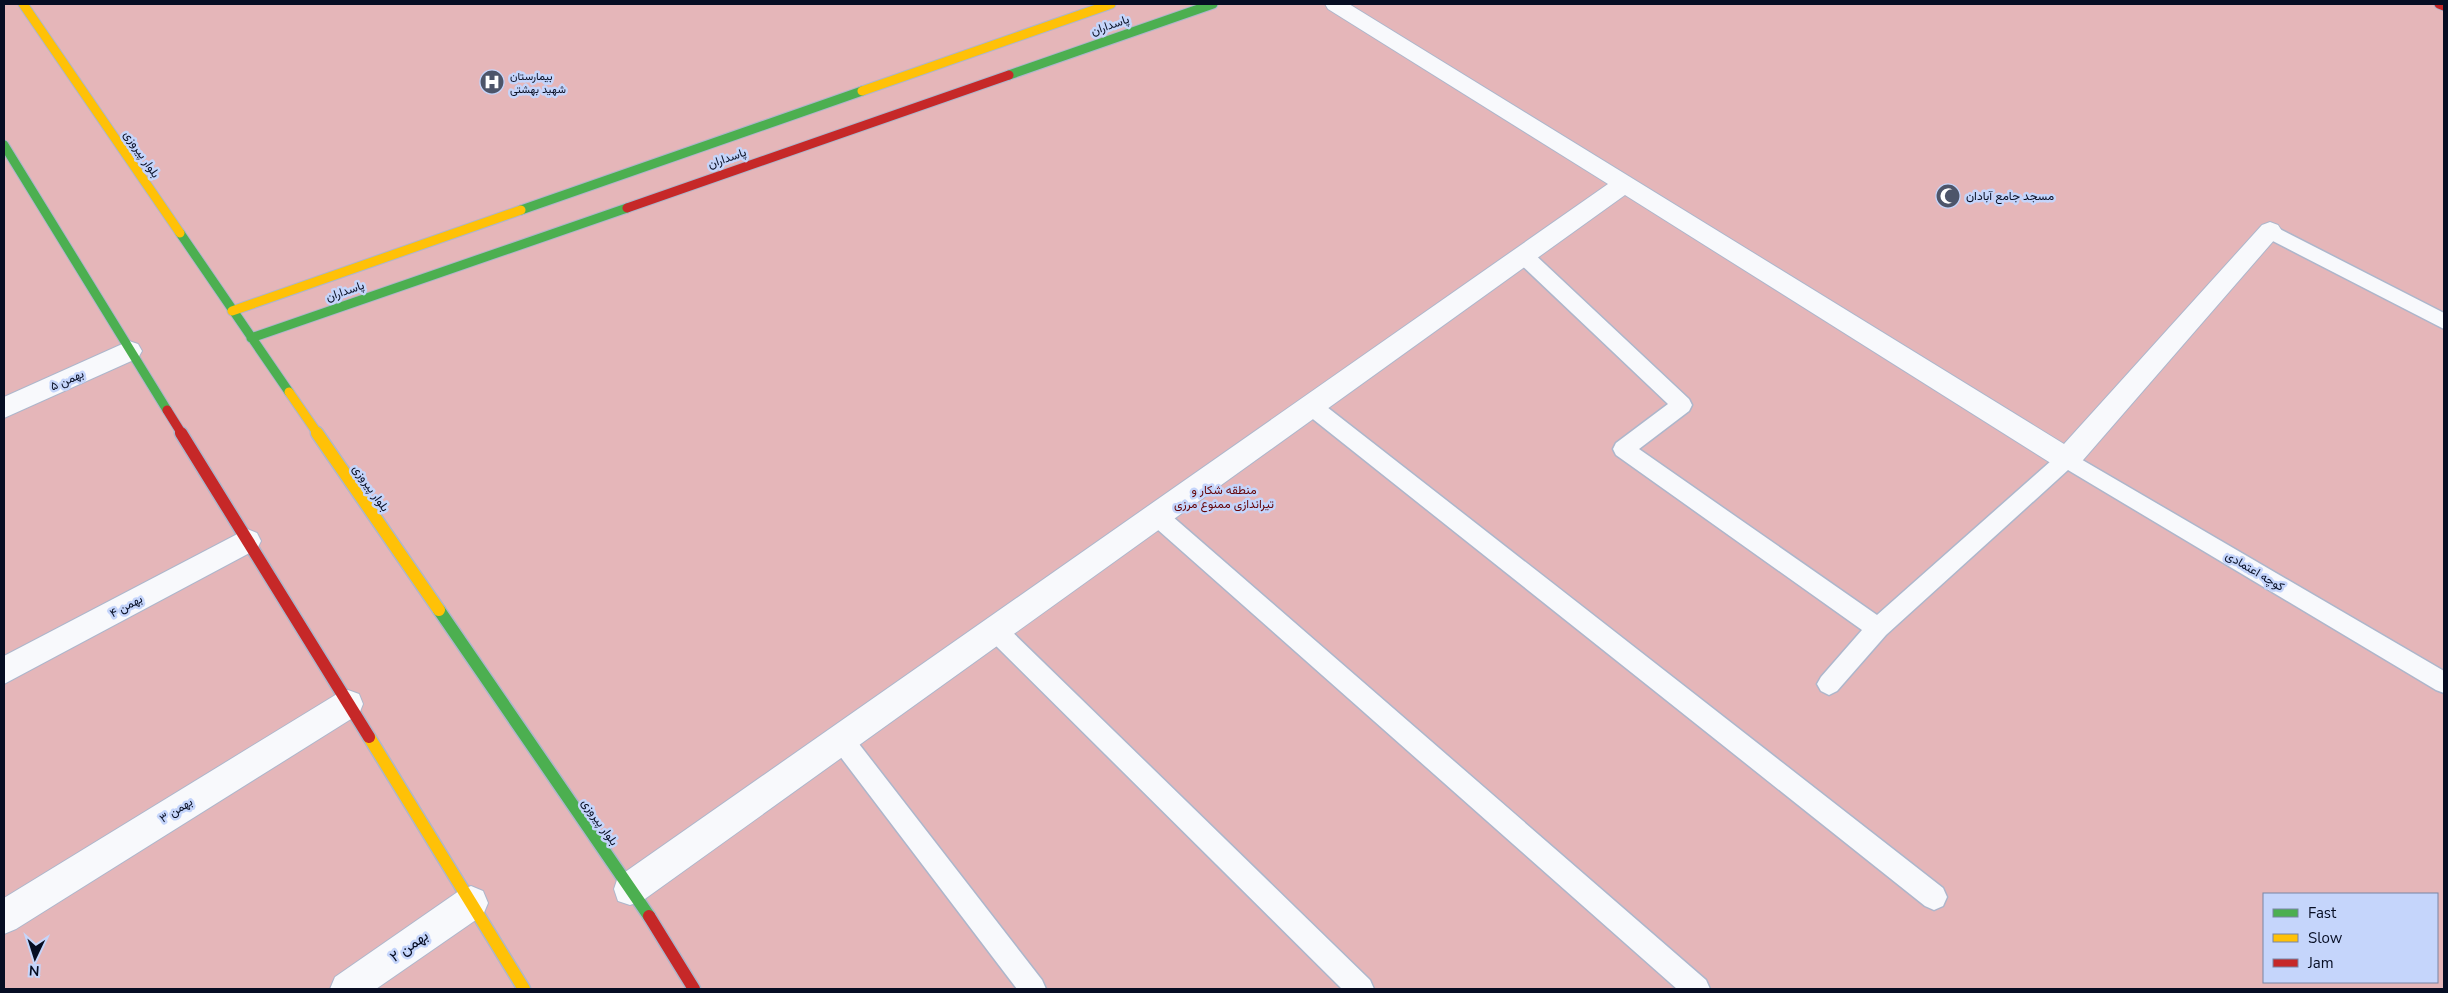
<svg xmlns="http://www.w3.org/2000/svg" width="2448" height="993" font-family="'Nunito Sans',Vazirmatn,sans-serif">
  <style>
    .green { fill: #e5b6b9; fill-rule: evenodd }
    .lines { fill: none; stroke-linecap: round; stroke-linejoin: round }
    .lane-casing { stroke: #adb6cb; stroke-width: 3 }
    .street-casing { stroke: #adb6cb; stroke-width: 2 }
    .fast-far1-casing { stroke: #adb6cb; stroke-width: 11 }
    .fast-casing { stroke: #adb6cb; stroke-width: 15 }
    .slow-far1-casing { stroke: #adb6cb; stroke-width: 11 }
    .slow-casing { stroke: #adb6cb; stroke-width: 15 }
    .jam-far1-casing { stroke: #adb6cb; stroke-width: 11 }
    .jam-casing { stroke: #adb6cb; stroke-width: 15 }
    .lane { fill: #f8f9fc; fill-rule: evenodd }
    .street { fill: #f8f9fc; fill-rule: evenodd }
    .fast-far1 { stroke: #4caf50; stroke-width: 9 }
    .fast { stroke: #4caf50; stroke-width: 12 }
    .slow-far1 { stroke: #ffc107; stroke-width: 9 }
    .slow { stroke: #ffc107; stroke-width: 12 }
    .jam-far1 { stroke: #c62828; stroke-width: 9 }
    .jam { stroke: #c62828; stroke-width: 12 }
    .labels { text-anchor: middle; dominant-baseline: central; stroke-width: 5; stroke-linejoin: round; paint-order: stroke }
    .far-poi-label { font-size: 11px; fill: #060d23; stroke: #c5d5fb; text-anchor: start }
    .street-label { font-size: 12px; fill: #060d23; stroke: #c5d5fb }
    .poi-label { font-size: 12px; fill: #060d23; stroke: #c5d5fb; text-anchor: start }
    .park-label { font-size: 12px; fill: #640407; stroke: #c5d5fb }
    .near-street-label { font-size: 15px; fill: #060d23; stroke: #c5d5fb }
  </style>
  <rect width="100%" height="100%" fill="#d2daee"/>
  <path class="green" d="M 4,4 L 2444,4 L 2444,989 L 4,989 ZM 2264,894 L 2437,894 L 2437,982 L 2264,982 Z"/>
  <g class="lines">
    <defs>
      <path id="lane" d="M 2270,224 L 2444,313 L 2444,329 L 2263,236 L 2261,231 L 2263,226 Z
        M 1523,248 L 1530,250 L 1689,399 L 1692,405 L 1689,411 L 1639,449 L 1877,615 L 2060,453 L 2067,451 L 2444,671 L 2444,693 L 2436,690 L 2068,470 L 1886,635 L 1837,691 L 1829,695 L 1821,691 L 1817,684 L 1821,677 L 1862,630 L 1616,455 L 1613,449 L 1616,443 L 1668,404 L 1516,260 L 1514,255 L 1516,250 Z
        M 1311,398 L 1318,400 L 1943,888 L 1947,897 L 1943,906 L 1934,910 L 1925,906 L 1304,412 L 1301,406 L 1304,400 Z
        M 1157,507 L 1165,510 L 1706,980 L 1710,989 L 1677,989 L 1149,522 L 1146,516 L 1149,510 Z
        M 995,620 L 1003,623 L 1370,980 L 1374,989 L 1342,989 L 987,637 L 984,630 L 987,623 Z
        M 841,728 L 849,731 L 1042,980 L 1046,989 L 1017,989 L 833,747 L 829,739 L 833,731 Z"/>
      <path id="street" d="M 1325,4 L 1349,4 L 2064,444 L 2262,225 L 2270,222 L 2278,225 L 2282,231 L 2077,467 L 2067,470 L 2057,467 L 1625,195 L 642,901 L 630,905 L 618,901 L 614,889 L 618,877 L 1608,184 L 1328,9 Z
        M 129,341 L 138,344 L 142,351 L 138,358 L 4,418 L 4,397 Z
        M 247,529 L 257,533 L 261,541 L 257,549 L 4,684 L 4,656 Z
        M 348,690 L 359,694 L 363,704 L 359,714 L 16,929 L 4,934 L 4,898 L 337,694 Z
        M 471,886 L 483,891 L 488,903 L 483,915 L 376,989 L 330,989 L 335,977 L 459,891 Z"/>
      <path id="fast-far1" d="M 1009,75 L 1213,4
        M 4,145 L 167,410
        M 521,210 L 862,91
        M 180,233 L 289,392
        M 251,338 L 627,208"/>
      <path id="fast" d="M 439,610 L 649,916"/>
      <path id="slow-far1" d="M 23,4 L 180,233
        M 862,91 L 1111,4
        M 232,311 L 521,210
        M 289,392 L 318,434"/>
      <path id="slow" d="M 317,433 L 439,610
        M 369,737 L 524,989"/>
      <path id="jam-far1" d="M 2439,4 L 2444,6
        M 627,208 L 1009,75
        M 167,410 L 182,434"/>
      <path id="jam" d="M 181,433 L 369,737
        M 649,916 L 694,989"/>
    </defs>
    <use href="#lane" class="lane-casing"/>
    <use href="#street" class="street-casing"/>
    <use href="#fast-far1" class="fast-far1-casing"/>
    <use href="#fast" class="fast-casing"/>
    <use href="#slow-far1" class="slow-far1-casing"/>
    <use href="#slow" class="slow-casing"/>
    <use href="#jam-far1" class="jam-far1-casing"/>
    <use href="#jam" class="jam-casing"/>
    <use href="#lane" class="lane"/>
    <use href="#street" class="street"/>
    <use href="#fast-far1" class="fast-far1"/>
    <use href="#fast" class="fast"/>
    <use href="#slow-far1" class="slow-far1"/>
    <use href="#slow" class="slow"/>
    <use href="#jam-far1" class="jam-far1"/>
    <use href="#jam" class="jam"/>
  </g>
  <defs>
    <symbol id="hospital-disc" viewBox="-11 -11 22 22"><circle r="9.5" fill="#4d556a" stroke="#c5d5fb"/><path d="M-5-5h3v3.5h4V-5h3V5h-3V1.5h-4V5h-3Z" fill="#fff"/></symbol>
    <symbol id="mosque-disc" viewBox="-11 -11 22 22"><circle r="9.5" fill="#4d556a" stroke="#c5d5fb"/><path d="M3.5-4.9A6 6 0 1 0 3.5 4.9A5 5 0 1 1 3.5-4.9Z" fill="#fff"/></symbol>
  </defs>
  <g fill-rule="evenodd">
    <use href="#hospital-disc" x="478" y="68" width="28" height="28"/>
    <use href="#mosque-disc" x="1934" y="182" width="28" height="28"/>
  </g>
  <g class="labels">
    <g class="far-poi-label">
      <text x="510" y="76">بیمارستان<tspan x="510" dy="13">شهید بهشتی</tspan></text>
    </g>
    <g class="street-label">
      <text transform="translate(1110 25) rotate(-19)">پاسداران</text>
      <text transform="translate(142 154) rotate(56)">بلوار پیروزی</text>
      <text transform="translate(727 158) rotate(-19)">پاسداران</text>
      <text transform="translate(345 291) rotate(-19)">پاسداران</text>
      <text transform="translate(67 380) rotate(-24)">بهمن ۵</text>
      <text transform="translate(371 488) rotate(55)">بلوار پیروزی</text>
      <text transform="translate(2255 571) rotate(31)">کوچه اعتمادی</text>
      <text transform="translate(126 606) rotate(-28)">بهمن ۴</text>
      <text transform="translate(176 810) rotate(-32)">بهمن ۳</text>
      <text transform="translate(600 822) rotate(55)">بلوار پیروزی</text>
    </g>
    <g class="poi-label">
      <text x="1966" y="196">مسجد جامع آبادان</text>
    </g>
    <g class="park-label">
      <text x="1224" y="490">منطقه شکار و<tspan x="1224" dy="14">تیراندازی ممنوع مرزی</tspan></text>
    </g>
    <g class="near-street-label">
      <text transform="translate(409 946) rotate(-35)">بهمن ۲</text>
    </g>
  </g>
  <rect width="2448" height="993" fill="none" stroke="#060d23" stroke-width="10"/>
  <rect x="2263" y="893" width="175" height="90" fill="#c5d5fb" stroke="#7985a5"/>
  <rect x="2273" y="909" width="25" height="8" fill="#4caf50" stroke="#7985a5"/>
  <text x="2308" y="918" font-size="15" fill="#060d23">Fast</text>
  <rect x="2273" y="934" width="25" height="8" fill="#ffc107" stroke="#7985a5"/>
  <text x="2308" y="943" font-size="15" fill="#060d23">Slow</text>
  <rect x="2273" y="959" width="25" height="8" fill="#c62828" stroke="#7985a5"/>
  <text x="2308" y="968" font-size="15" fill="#060d23">Jam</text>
  <g transform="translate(35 958) rotate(184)" stroke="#c5d5fb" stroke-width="4" paint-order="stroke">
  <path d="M0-4L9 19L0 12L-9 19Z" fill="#060d23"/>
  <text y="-8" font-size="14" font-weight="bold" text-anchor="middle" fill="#060d23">N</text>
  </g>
</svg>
